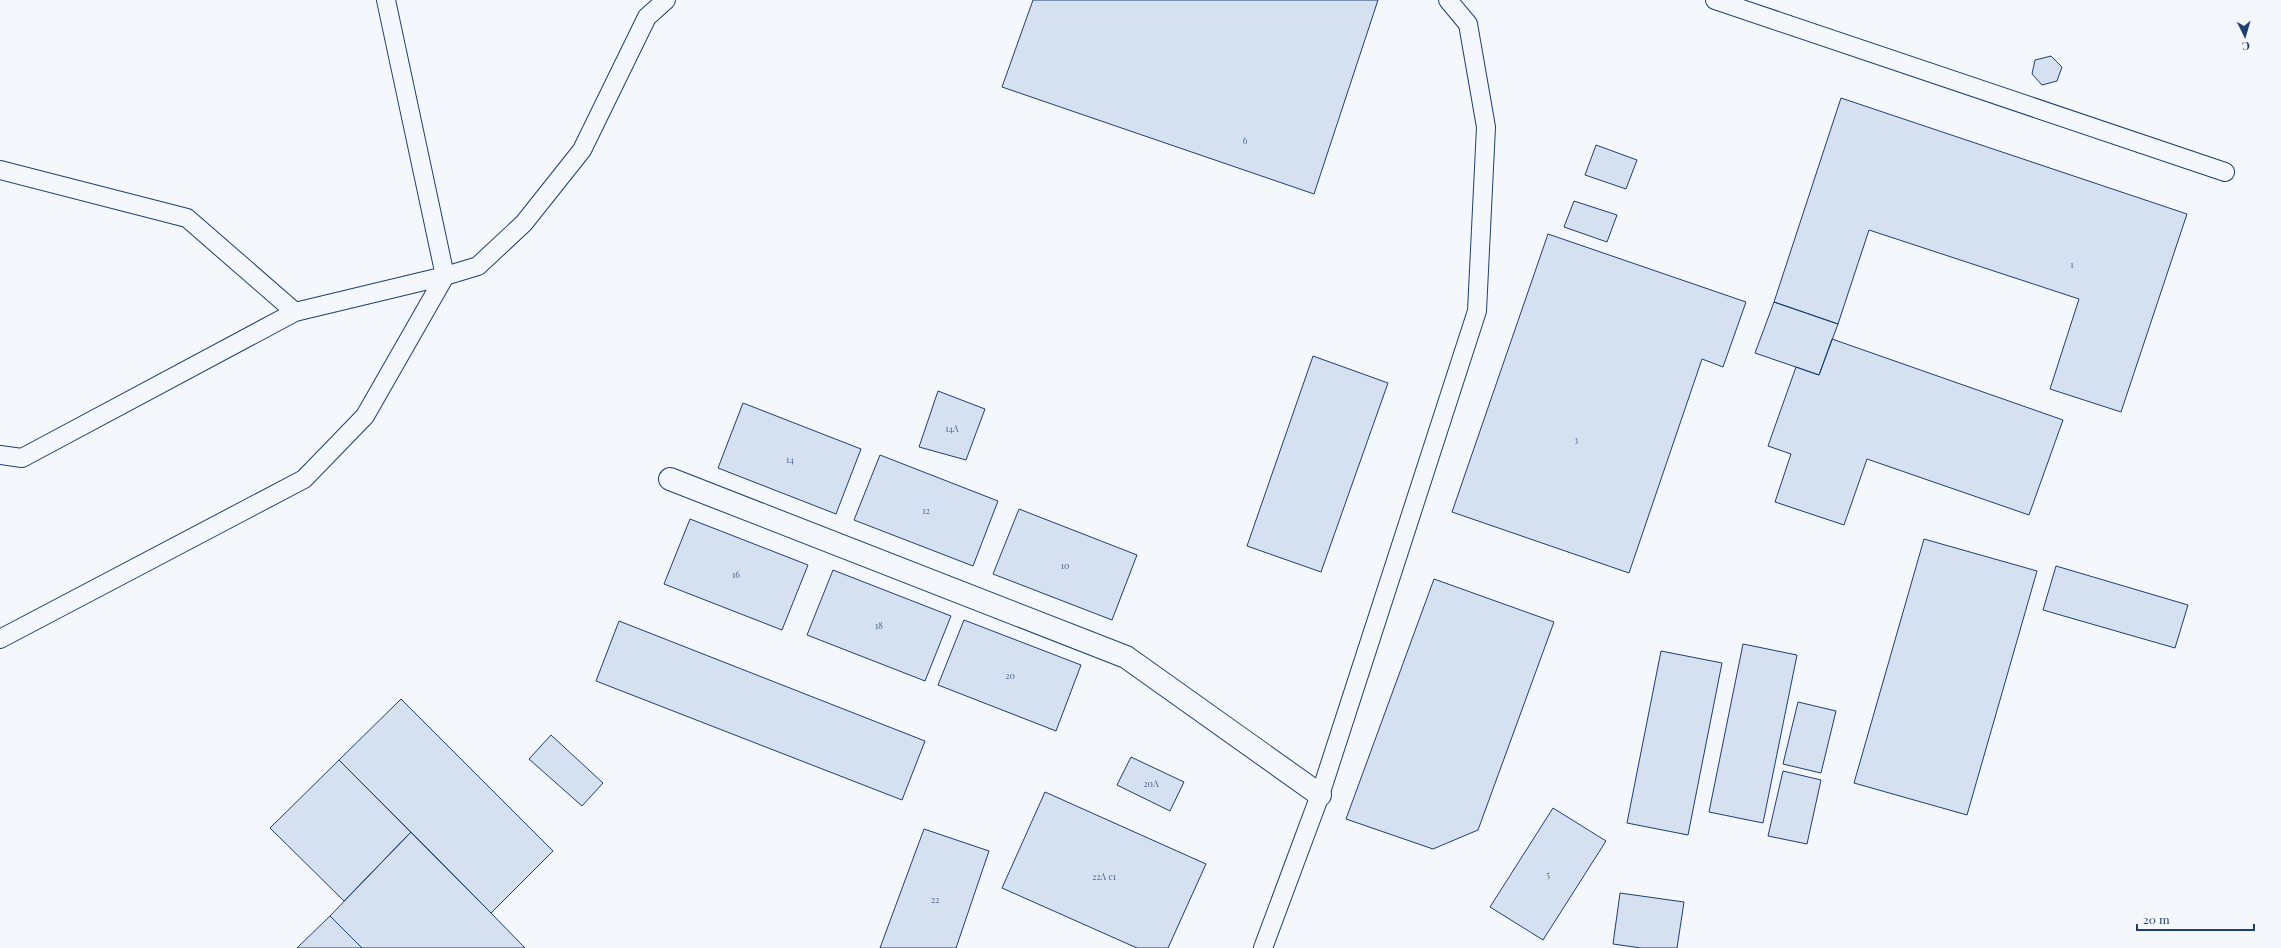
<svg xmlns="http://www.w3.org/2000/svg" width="2281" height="948" font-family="'Playfair Display',serif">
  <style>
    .building { fill: #d5e0f0; stroke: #1d3f73 }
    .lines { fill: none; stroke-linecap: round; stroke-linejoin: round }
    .service-casing { stroke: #1d3f73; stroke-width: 20 }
    .minor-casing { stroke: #1d3f73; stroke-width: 24 }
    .service { stroke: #f4f7fb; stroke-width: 18 }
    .minor { stroke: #f4f7fb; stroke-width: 22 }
    .labels { text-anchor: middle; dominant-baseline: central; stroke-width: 3; stroke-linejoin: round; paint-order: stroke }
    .number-label { font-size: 9px; fill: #4b6792 }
  </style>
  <rect width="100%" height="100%" fill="#f4f7fb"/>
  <path class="building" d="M 1033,0 L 1378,0 L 1314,194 L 1002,87 Z
    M 2051,56 L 2062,67 L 2057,81 L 2042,85 L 2032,74 L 2035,60 Z
    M 1841,98 L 2187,214 L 2121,412 L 2050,389 L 2079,299 L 1869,230 L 1838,324 L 1774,302 Z
    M 1596,145 L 1637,160 L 1626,189 L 1585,175 Z
    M 1574,201 L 1617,215 L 1607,242 L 1564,227 Z
    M 1548,234 L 1746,302 L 1723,367 L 1702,359 L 1629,573 L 1452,512 Z
    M 1774,302 L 1838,324 L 1819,375 L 1755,353 Z
    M 1832,339 L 2063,420 L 2029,515 L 1867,459 L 1844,525 L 1775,502 L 1791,454 L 1768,446 L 1796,367 L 1819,375 Z
    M 1313,356 L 1388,383 L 1321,572 L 1247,546 Z
    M 938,391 L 985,409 L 966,460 L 919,447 Z
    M 743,403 L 861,449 L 836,514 L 718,468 Z
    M 880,455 L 998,501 L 973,566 L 854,520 Z
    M 1019,509 L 1137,555 L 1112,620 L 993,574 Z
    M 690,519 L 808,565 L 782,630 L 664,584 Z
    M 1924,539 L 2037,571 L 1967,815 L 1854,783 Z
    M 2056,566 L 2188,605 L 2175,648 L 2043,610 Z
    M 833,570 L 951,616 L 925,681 L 807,635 Z
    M 1434,579 L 1554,622 L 1478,830 L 1433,849 L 1346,819 Z
    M 964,620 L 1081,665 L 1056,731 L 938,685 Z
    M 619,621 L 925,741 L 902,800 L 596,681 Z
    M 1743,644 L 1797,655 L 1763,823 L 1709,812 Z
    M 1661,651 L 1722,663 L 1688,835 L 1627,823 Z
    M 401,699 L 553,851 L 491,913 L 339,760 Z
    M 1798,702 L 1836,711 L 1821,773 L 1783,764 Z
    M 551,735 L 603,783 L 582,806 L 529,759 Z
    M 1131,757 L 1184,782 L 1170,811 L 1117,785 Z
    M 339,760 L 411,832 L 344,901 L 270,828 Z
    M 1783,771 L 1821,780 L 1807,844 L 1768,836 Z
    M 1045,792 L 1206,864 L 1168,948 L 1137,948 L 1002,888 Z
    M 1553,808 L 1606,841 L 1543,940 L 1490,907 Z
    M 924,829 L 989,851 L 956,948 L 880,948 Z
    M 411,832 L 491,913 L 525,948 L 362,948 L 330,916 Z
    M 1620,893 L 1684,902 L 1677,948 L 1641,948 L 1613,944 Z
    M 330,916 L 362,948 L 297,948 Z"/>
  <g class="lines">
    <defs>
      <path id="service" d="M 1715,0 L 2225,172
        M 0,170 L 187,218 L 295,312
        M 0,455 L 22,458 L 295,312 L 445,276 L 478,266 L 524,223 L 582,150 L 647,17 L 666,0
        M 0,639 L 304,479 L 365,416 L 445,276 L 386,0
        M 1263,948 L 1320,795 L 1477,311 L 1486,127 L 1468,24 L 1448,0"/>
      <path id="minor" d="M 670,479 L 1126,657 L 1320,795"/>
    </defs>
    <use href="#service" class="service-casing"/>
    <use href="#minor" class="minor-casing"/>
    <use href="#service" class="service"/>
    <use href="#minor" class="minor"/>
  </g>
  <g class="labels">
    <g class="number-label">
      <text x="1245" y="140">6</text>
      <text x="2072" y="264">1</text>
      <text x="952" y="428">14А</text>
      <text x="1576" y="439">3</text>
      <text x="790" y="459">14</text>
      <text x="926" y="510">12</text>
      <text x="1065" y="565">10</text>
      <text x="736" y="574">16</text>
      <text x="879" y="625">18</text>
      <text x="1010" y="675">20</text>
      <text x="1151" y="783">20А</text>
      <text x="1548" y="874">5</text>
      <text x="1104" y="876">22А с1</text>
      <text x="935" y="899">22</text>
    </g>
  </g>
  <g transform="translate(2245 36) rotate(175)" stroke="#f4f7fb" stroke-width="3" paint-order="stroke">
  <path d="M0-3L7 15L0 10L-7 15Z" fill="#1d3f73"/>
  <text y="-6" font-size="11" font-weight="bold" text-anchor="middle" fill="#1d3f73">С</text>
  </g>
  <path d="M2137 924v6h117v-6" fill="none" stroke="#1d3f73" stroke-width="2"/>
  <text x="2143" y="924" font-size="12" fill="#1d3f73" stroke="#f4f7fb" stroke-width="3" paint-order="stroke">20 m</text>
</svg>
